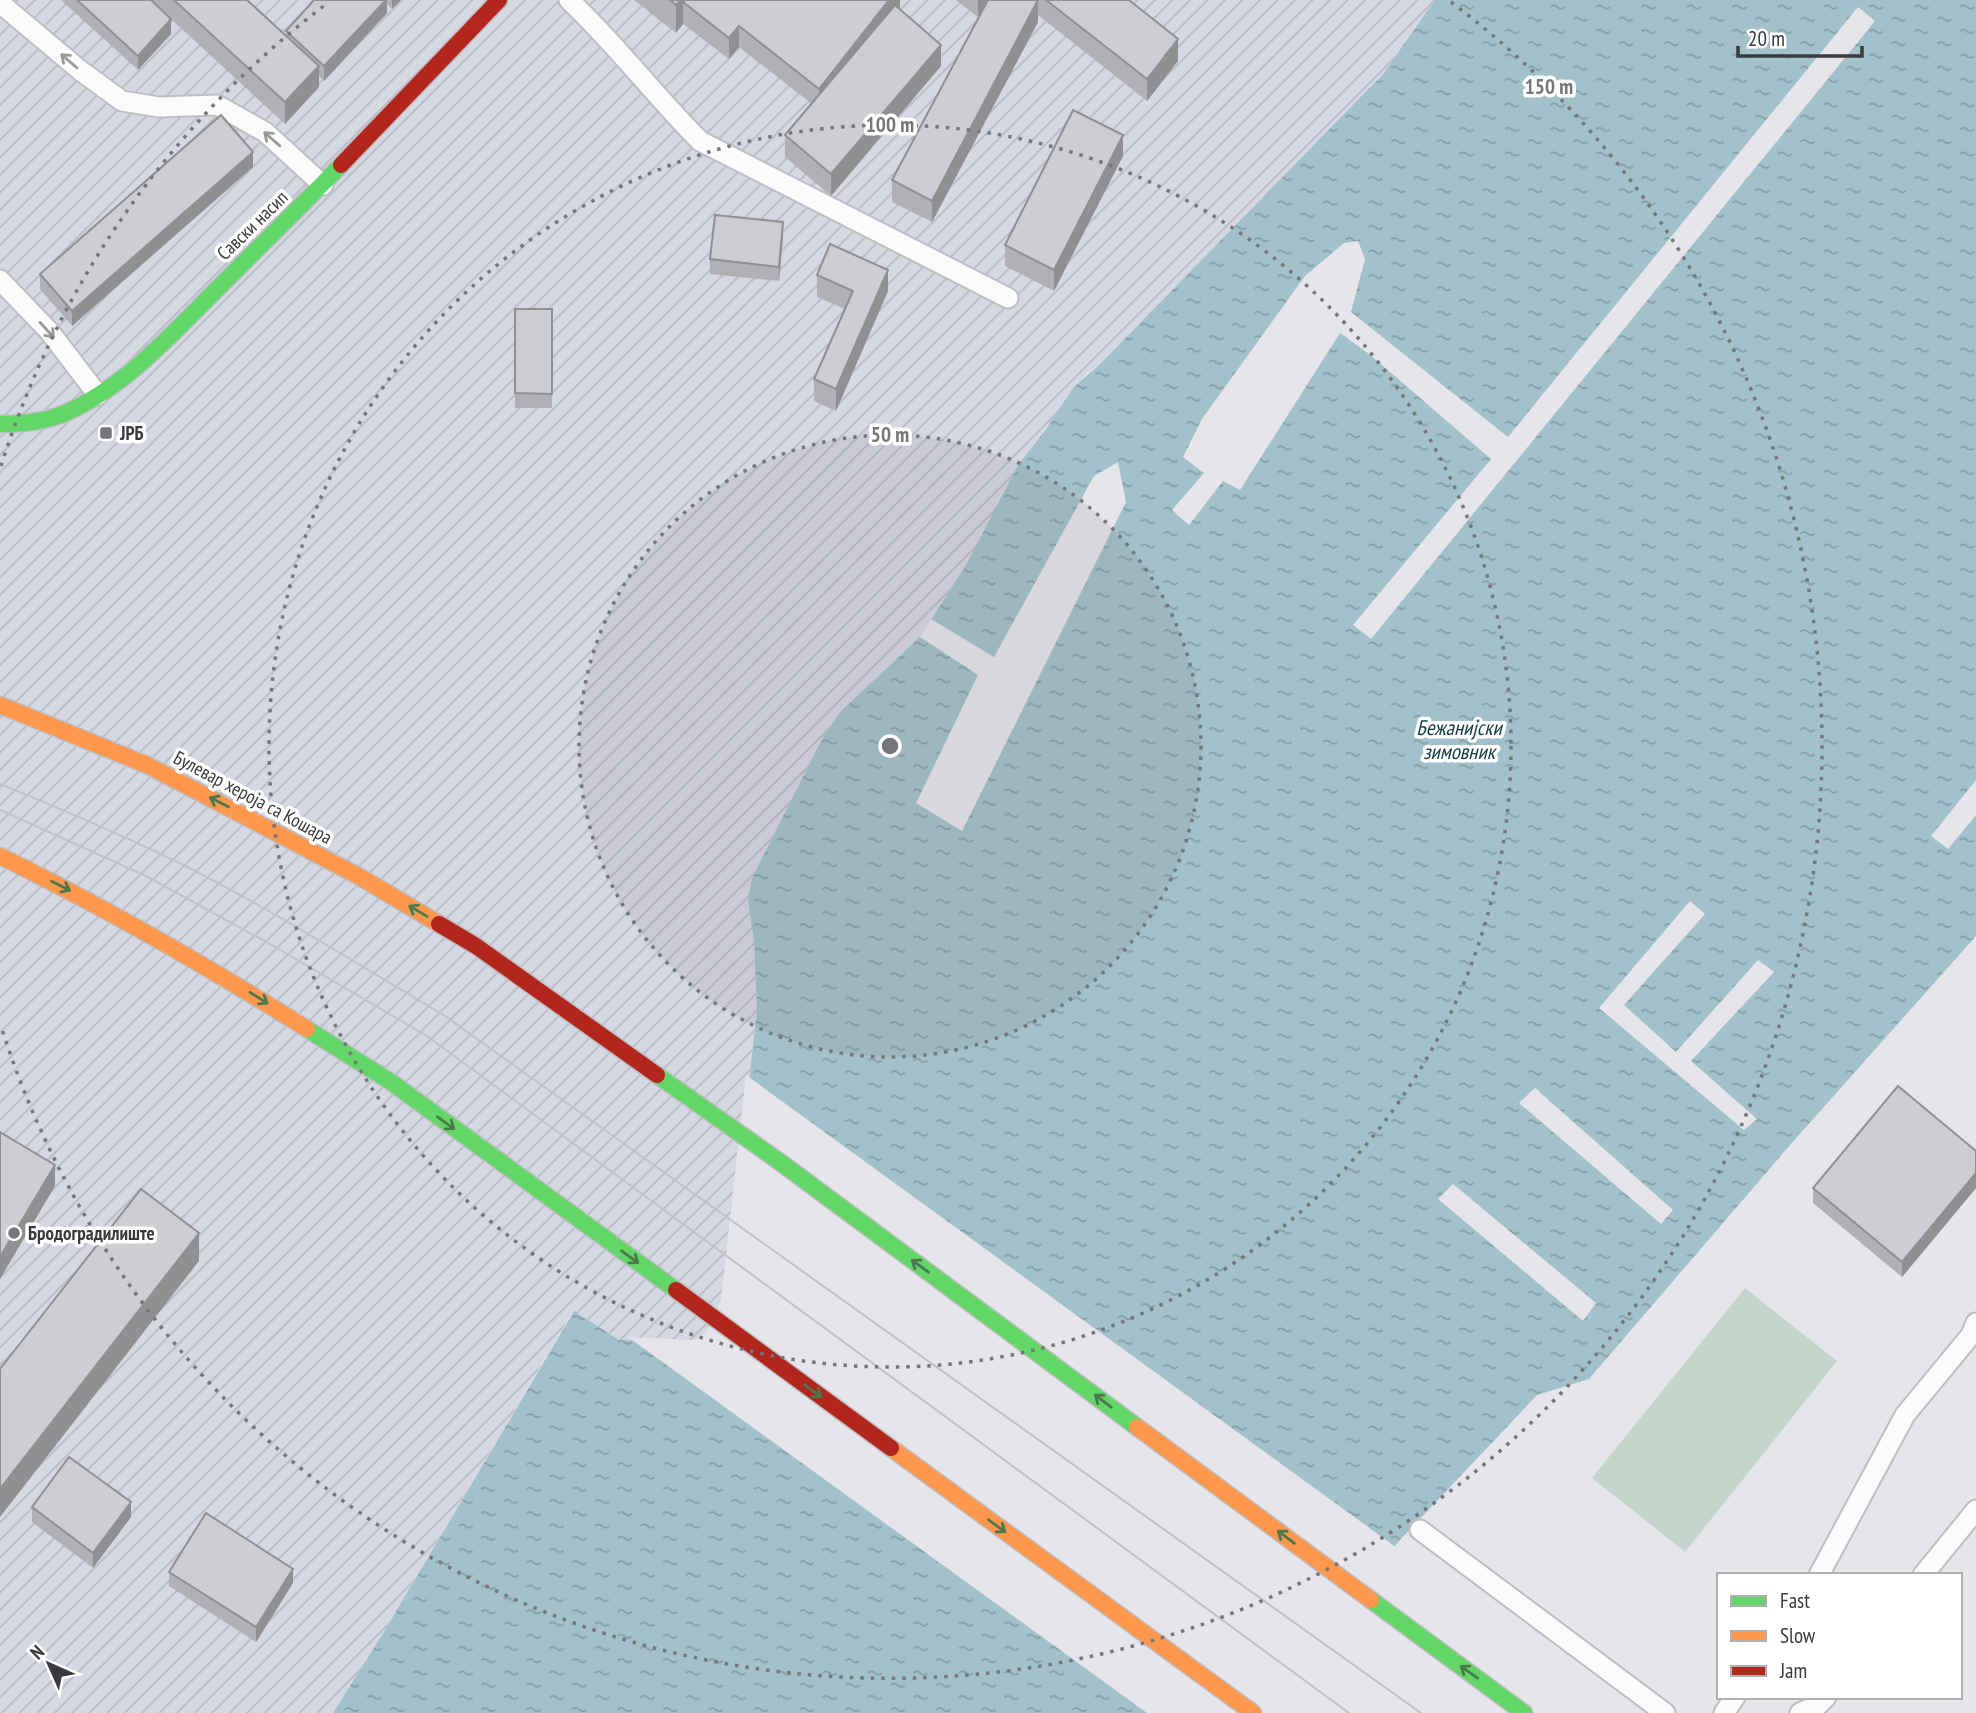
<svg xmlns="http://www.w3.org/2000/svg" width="1976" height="1713" font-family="'PT Sans Narrow',sans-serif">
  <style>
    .industrial { fill: url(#industrial-furrows) }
    .grass { fill: #c3d5cb }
    .water { fill: url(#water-ripples) }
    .pier { fill: #e5e5ea }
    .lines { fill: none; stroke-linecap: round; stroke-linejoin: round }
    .lane-casing { stroke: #bebec2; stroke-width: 23 }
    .fast-casing { stroke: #bebec2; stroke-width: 19 }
    .slow-casing { stroke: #bebec2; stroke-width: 19 }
    .jam-casing { stroke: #bebec2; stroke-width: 19 }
    .lane { stroke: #fbfbfc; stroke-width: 19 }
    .fast { stroke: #63d668; stroke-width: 16 }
    .slow { stroke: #ff974d; stroke-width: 16 }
    .jam { stroke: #b3261e; stroke-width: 16 }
    .tram { stroke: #c2c2c3; stroke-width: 2 }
    .wall { fill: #b1b1b5 }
    .shaded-wall { fill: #909093 }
    .building { fill: #ceced2; stroke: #909093; stroke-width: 2 }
    .oneway { stroke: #9a9a9c }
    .oneway2 { stroke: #4a784e }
    .ring { fill: none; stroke: #75767a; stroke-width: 3.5; stroke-dasharray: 3.5 7 }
    .poi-dot { fill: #75767a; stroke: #fff; stroke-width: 2.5 }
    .labels { text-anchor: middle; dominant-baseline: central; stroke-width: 7; stroke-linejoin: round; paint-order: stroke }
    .street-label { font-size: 19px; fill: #393a3d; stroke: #fff }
    .poi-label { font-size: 19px; font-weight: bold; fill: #393a3d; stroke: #fff; text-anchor: start }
    .water-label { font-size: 21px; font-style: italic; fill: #113c44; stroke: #fff }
    .centre { fill: #75767a; stroke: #fff; stroke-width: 3.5 }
    .ring-label { font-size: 21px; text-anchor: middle; font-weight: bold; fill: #75767a; stroke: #fff; stroke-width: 7; stroke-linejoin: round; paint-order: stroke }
  </style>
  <defs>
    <pattern id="industrial-furrows" width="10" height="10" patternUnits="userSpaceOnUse" patternTransform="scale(1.75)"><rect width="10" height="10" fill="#d5d7e2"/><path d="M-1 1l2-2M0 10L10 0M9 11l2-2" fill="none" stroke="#b8b9c3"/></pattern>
    <pattern id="water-ripples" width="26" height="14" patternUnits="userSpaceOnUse" patternTransform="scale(1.75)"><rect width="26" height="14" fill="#a2c1ca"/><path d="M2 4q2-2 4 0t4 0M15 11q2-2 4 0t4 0" fill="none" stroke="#859ea5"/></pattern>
  </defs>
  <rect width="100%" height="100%" fill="#e5e5ea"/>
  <path class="industrial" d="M 0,0 L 1435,0 L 1383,74 L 1102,362 L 1086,374 L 1018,465 L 966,565 L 920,637 L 841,711 L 823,737 L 752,878 L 748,901 L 754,942 L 757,1010 L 724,1301 L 717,1324 L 695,1343 L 619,1340 L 573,1311 L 382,1635 L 333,1713 L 0,1713 Z"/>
  <path class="grass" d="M 1745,1288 L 1837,1361 L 1685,1552 L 1592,1478 Z"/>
  <path class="water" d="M 1435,0 L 1976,0 L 1976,936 L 1790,1145 L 1589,1379 L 1537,1395 L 1399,1541 L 1361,1587 L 1301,1713 L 333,1713 L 382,1635 L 574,1311 L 619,1340 L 695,1343 L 709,1336 L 724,1301 L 757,1010 L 754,942 L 748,901 L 752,878 L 823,737 L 841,711 L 920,637 L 966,565 L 1018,465 L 1046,429 L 1073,388 L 1102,362 L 1383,74 Z"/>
  <path class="pier" d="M 1858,7 L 1875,21 L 1371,639 L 1353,625 L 1491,459 L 1369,354 L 1340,333 L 1240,490 L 1223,481 L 1189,525 L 1172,510 L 1204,473 L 1183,457 L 1202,419 L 1305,276 L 1344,243 L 1358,241 L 1365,259 L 1351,312 L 1508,437 Z
    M 1118,462 L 1126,502 L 962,831 L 916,803 L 978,675 L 920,637 L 931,619 L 994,657 L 1094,476 Z
    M 1976,780 L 1976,815 L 1948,849 L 1931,836 Z
    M 1690,901 L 1705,914 L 1624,1005 L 1676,1052 L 1758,960 L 1774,972 L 1691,1061 L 1757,1119 L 1744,1130 L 1599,1008 Z
    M 746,1075 L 1397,1548 L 1364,1589 L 1305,1713 L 1147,1713 L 628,1337 L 695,1340 L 706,1333 L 721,1300 Z
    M 1535,1088 L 1673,1210 L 1661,1224 L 1519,1103 Z
    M 1453,1184 L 1596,1303 L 1583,1321 L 1438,1199 Z"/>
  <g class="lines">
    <defs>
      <path id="lane" d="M 569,0 C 616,44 655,96 700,141 L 1008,298
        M 0,3 L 81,71 L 122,101 L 159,107 L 217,105 L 265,132 L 323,185
        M 0,280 L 49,331 L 98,395
        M 1420,1530 L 1665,1713
        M 1819,1575 L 1905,1415 L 1971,1335 L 1976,1323
        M 1923,1575 L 1976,1510
        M 1724,1713 L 1735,1697
        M 1800,1713 L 1818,1705 L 1826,1697"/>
      <path id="fast" d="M 0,424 C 22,424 43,422 63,414 C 122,389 168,338 212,294 C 255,251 299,208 341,165
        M 307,1029 L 391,1082 L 676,1290
        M 657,1075 L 780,1162 L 1137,1427
        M 1371,1600 L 1524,1713"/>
      <path id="slow" d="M 0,705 L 147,765 L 360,877 L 439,924
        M 0,856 C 106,908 207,966 307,1029
        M 1137,1427 L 1371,1600
        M 891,1448 L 1253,1713"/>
      <path id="jam" d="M 341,165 L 499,0
        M 439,924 L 476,946 L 657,1075
        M 676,1290 L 891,1448"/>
    </defs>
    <use href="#lane" class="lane-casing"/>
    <use href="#fast" class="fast-casing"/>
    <use href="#slow" class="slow-casing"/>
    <use href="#jam" class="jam-casing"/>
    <use href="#lane" class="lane"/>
    <use href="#fast" class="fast"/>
    <use href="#slow" class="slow"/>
    <use href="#jam" class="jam"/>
    <path class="tram" d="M 0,784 C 66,811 132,839 195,871 C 281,915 362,967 445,1016 L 1421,1713
      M 0,810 L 146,876 L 270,944 L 427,1036 L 1349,1713"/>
  </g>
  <path class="wall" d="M 61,0 L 247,0 L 286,36 L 286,31 L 314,0 L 401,0 L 392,9 L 387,4 L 387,13 L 324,81 L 319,76 L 319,87 L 285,124 L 171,19 L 171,34 L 138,70 Z
    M 634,0 L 900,0 L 899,9 L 941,66 L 831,196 L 785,157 L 785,135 L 812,104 L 739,47 L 729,59 L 683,24 L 676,33 Z
    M 956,0 L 1129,0 L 1178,61 L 1147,101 L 1038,15 L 1038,22 L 932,222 L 892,202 L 892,180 L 980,14 L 978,17 Z
    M 1123,156 L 1054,291 L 1005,266 L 1005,245 Z
    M 253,167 L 72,326 L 40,289 L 40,274 Z
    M 783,237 L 779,281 L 710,274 L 710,259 Z
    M 817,275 L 888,291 L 836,411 L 814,401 L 814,379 L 845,309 L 817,297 Z
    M 515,309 L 552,309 L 552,408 L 515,408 Z
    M 1976,1151 L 1976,1188 L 1902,1277 L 1813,1203 L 1813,1188 Z
    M 32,1507 L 131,1517 L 93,1568 L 32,1522 Z
    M 169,1572 L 293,1583 L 256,1642 L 169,1586 Z"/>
  <path class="shaded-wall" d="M 386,0 L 387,0 L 387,13 L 324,81 L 324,66 Z
    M 392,0 L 401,0 L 392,9 Z
    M 680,0 L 702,0 L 683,2 L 683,24 L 676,33 L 676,5 Z
    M 889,0 L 900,0 L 900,8 L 819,110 L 819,89 Z
    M 978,0 L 991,0 L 978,17 Z
    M 1038,0 L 1038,22 L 932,222 L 932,201 Z
    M 171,19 L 171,34 L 138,70 L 138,56 Z
    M 739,26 L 739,47 L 729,59 L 729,38 Z
    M 1178,39 L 1178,61 L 1147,101 L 1147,79 Z
    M 941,45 L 941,66 L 831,196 L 831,174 Z
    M 319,66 L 319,87 L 285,124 L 285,102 Z
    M 1123,135 L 1123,156 L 1054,291 L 1054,270 Z
    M 253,152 L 253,167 L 72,326 L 72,311 Z
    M 783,222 L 783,237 L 779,281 L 779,267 Z
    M 888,270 L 888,291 L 836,411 L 836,389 Z
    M 55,1165 L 55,1186 L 0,1279 L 0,1257 Z
    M 1976,1173 L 1976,1188 L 1902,1277 L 1902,1262 Z
    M 199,1233 L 199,1261 L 0,1517 L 0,1489 Z
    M 131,1502 L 131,1517 L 93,1568 L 93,1553 Z
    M 293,1569 L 293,1583 L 256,1642 L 256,1627 Z"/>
  <path class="building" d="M 77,0 L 151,0 L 171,19 L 138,56 Z
    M 174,0 L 247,0 L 319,66 L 285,102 Z
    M 314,0 L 386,0 L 324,66 L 286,31 Z
    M 670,0 L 680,0 L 676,5 Z
    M 685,0 L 889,0 L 819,89 L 739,26 L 729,38 L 683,2 Z
    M 988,0 L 1038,0 L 932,201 L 892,180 Z
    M 1046,0 L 1129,0 L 1178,39 L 1147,79 Z
    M 895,5 L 941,45 L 831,174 L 785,135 Z
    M 1073,110 L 1123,135 L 1054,270 L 1005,245 Z
    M 221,115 L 253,152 L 72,311 L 40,274 Z
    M 715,215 L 783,222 L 779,267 L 710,259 Z
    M 830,244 L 888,270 L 836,389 L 814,379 L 853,291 L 817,275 Z
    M 515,309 L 552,309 L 552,394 L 515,393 Z
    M 1898,1086 L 1976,1151 L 1976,1173 L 1902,1262 L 1813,1188 Z
    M 0,1132 L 55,1165 L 0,1257 Z
    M 141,1189 L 199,1233 L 0,1489 L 0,1369 Z
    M 69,1457 L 131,1502 L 93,1553 L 32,1507 Z
    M 206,1513 L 293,1569 L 256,1627 L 169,1572 Z"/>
  <defs><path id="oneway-shaft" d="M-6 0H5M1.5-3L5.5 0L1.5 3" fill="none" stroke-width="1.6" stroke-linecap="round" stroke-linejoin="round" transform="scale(1.75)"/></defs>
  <g class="oneway">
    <use href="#oneway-shaft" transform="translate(69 61) rotate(-139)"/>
    <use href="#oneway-shaft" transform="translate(272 139) rotate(-139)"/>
    <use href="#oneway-shaft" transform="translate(47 330) rotate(48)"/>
  </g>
  <g class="oneway2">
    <use href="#oneway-shaft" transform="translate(219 802) rotate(-153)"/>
    <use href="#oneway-shaft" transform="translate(61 886) rotate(27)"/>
    <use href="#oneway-shaft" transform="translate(418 911) rotate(-149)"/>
    <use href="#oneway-shaft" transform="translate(259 998) rotate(32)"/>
    <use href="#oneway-shaft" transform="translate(446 1123) rotate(36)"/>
    <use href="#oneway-shaft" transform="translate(630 1257) rotate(36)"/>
    <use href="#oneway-shaft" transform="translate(920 1266) rotate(-144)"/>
    <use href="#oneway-shaft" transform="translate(813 1391) rotate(36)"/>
    <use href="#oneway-shaft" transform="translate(1103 1401) rotate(-143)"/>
    <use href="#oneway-shaft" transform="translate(997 1526) rotate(36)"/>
    <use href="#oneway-shaft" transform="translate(1286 1537) rotate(-143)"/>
    <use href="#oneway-shaft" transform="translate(1469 1672) rotate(-144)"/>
  </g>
  <circle cx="890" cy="746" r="311" fill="#75767a" fill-opacity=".12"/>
  <g class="ring">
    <circle cx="890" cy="746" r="311"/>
    <circle cx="890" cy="746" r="621"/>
    <path d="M1 466A932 932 0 0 1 329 2M1451 2A932 932 0 1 1 1 1026"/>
  </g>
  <g class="poi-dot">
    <rect x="99" y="426" width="14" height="14" rx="3.5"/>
    <circle cx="14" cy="1233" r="7"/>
  </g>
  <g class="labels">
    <g class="street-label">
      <text transform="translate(252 225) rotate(-44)">Савски насип</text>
      <text transform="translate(253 797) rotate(28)">Булевар хероја са Кошара</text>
    </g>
    <g class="poi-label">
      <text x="120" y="433">ЈРБ</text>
      <text x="28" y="1233">Бродоградилиште</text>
    </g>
    <g class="water-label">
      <text x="1459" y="727">Бежанијски<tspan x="1459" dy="24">зимовник</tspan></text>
    </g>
  </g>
  <circle cx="890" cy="746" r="10" class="centre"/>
  <g class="ring-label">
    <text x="1549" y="94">150 m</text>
    <text x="890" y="132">100 m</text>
    <text x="890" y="442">50 m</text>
  </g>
  <rect x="1717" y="1573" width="245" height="126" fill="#ffffff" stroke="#b0b0b1" stroke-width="2"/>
  <rect x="1731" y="1596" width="35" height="10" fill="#63d668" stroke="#b0b0b1" stroke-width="2"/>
  <text x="1780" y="1608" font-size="21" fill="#393a3d">Fast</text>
  <rect x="1731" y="1631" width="35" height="10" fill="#ff974d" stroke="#b0b0b1" stroke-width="2"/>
  <text x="1780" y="1643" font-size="21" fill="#393a3d">Slow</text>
  <rect x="1731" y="1666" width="35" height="10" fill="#b3261e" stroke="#b0b0b1" stroke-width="2"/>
  <text x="1780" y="1678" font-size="21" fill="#393a3d">Jam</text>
  <g transform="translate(49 1664) rotate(315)" stroke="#ffffff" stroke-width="5" paint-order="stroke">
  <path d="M0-5L12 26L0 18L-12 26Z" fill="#393a3d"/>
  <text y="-10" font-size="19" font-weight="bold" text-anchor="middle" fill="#393a3d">N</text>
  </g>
  <path d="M1738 46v10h124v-10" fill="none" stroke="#393a3d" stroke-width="3.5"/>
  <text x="1748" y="46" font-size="21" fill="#393a3d" stroke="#ffffff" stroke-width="5" paint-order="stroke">20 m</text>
</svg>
